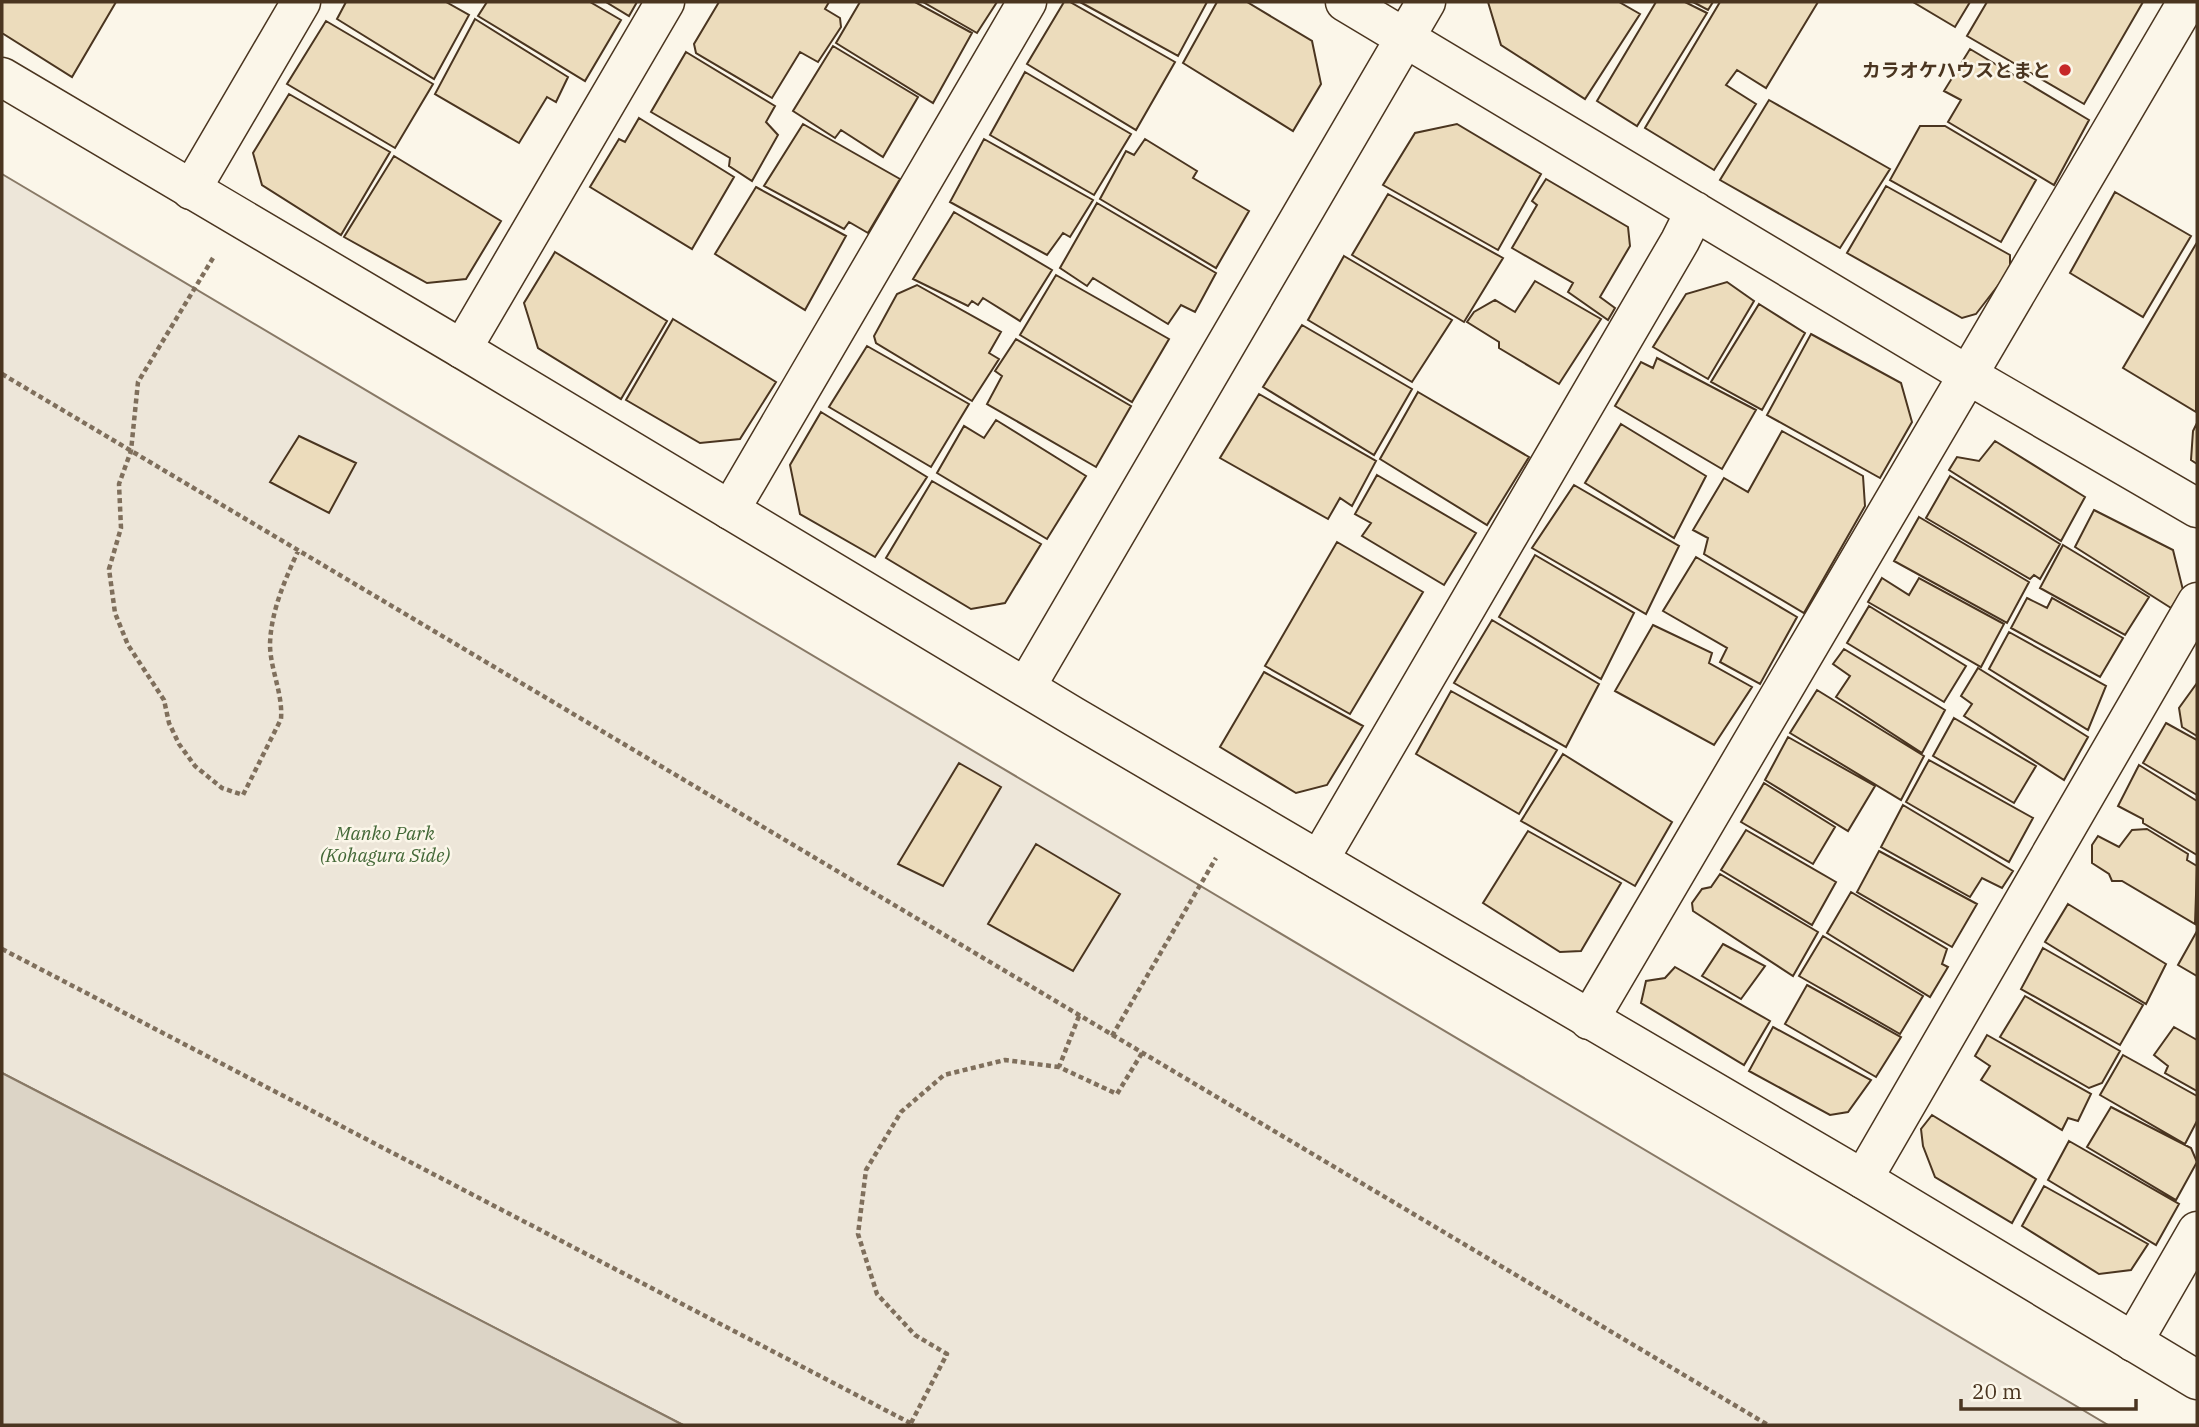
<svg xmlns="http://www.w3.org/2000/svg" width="2199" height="1427" font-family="'IBM Plex Serif','Noto Sans JP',serif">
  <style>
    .green { fill: #ede6d9; stroke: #887966; stroke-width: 2 }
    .water { fill: #dcd4c6; stroke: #887966; stroke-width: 2 }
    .building { fill: #ecdcbc; stroke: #4a3520; stroke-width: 2 }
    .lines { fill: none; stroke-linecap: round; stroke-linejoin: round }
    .street-casing { stroke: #4a3520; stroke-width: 41 }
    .secondary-casing { stroke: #4a3520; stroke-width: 41 }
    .path { stroke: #7f6f5c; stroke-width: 4.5; stroke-dasharray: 5 3.5; stroke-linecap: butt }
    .street { stroke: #fbf6e9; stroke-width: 38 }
    .secondary { stroke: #fbf6e9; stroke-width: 38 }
    .poi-dot { fill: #c62828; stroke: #fbf6e9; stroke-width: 2.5 }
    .labels { text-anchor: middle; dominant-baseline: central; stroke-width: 5; stroke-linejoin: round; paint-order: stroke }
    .poi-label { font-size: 19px; font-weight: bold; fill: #4a3520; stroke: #fbf6e9; text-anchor: end }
    .park-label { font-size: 19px; font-style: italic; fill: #436837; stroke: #fbf6e9 }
  </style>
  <rect width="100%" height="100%" fill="#fbf6e9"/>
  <path class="green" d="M 2,174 L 2108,1425 L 683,1425 L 2,1073 Z"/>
  <path class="water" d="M 2,1073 L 683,1425 L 2,1425 Z"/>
  <path class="building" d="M 2,2 L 116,2 L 72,77 L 2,33 Z
    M 346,2 L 446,2 L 469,15 L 434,79 L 337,19 Z
    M 487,2 L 590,2 L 621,20 L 585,81 L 478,16 Z
    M 606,2 L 637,2 L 629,16 Z
    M 719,2 L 829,2 L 825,9 L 840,18 L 841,27 L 818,62 L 800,52 L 772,98 L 696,53 L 694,44 Z
    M 860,2 L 915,2 L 972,33 L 933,103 L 836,43 Z
    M 923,2 L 997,2 L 977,33 Z
    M 1064,2 L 1070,2 L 1175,62 L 1136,130 L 1027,64 Z
    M 1080,2 L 1207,2 L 1178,56 Z
    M 1217,2 L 1247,2 L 1312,41 L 1321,84 L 1293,131 L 1183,63 Z
    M 1488,2 L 1619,2 L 1640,14 L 1585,99 L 1501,45 Z
    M 1656,2 L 1685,2 L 1707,13 L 1637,126 L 1597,101 Z
    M 1693,2 L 1713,2 L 1708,10 Z
    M 1720,2 L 1818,2 L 1766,88 L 1737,70 L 1726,85 L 1756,104 L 1714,170 L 1645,128 Z
    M 1913,2 L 1970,2 L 1955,27 Z
    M 1987,2 L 2143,2 L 2084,104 L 1967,36 Z
    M 475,19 L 568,77 L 556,102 L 547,97 L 519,143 L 435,94 Z
    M 326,21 L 433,84 L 395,148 L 287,84 Z
    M 833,46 L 918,97 L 883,157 L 841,130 L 835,138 L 793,111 Z
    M 1970,49 L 2089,120 L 2054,185 L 1948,122 L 1961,100 L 1944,91 Z
    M 686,52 L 775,106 L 766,122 L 778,135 L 752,181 L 729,166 L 730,158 L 651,112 Z
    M 1025,72 L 1131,134 L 1094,195 L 990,135 Z
    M 289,94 L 390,152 L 341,235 L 262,185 L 253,153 Z
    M 1769,100 L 1890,169 L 1840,248 L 1720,180 Z
    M 639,118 L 734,177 L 692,249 L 590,187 L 619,139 L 625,142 Z
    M 803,124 L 900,179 L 868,233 L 849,222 L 844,229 L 764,186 Z
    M 1457,124 L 1541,174 L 1498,250 L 1383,185 L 1415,133 Z
    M 1920,126 L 1945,126 L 2036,180 L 2001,242 L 1890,180 Z
    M 984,139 L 1093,200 L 1070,237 L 1063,233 L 1047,255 L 950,202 Z
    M 1145,139 L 1197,171 L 1193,178 L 1249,211 L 1216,268 L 1100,199 L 1126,151 L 1134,155 Z
    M 394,156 L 501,221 L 466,279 L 427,283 L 344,237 Z
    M 1546,179 L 1628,227 L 1630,246 L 1600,297 L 1615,308 L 1608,320 L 1568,292 L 1573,283 L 1512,248 L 1537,205 L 1532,201 Z
    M 1886,186 L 2010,255 L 2010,270 L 1976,314 L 1962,318 L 1847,253 Z
    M 756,187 L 846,236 L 805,310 L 715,254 Z
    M 2115,192 L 2191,236 L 2143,317 L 2070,273 Z
    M 1388,194 L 1503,258 L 1464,322 L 1352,255 Z
    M 1097,203 L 1216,273 L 1195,312 L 1181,305 L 1168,324 L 1093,278 L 1087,286 L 1060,268 Z
    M 954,212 L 1052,270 L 1020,321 L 983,298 L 978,305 L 972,301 L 968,306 L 913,279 Z
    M 2196,244 L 2197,245 L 2196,412 L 2123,368 Z
    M 555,252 L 667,321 L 621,399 L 538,348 L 524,303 Z
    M 1344,256 L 1452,320 L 1412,382 L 1308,320 Z
    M 1056,275 L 1169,339 L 1132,402 L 1020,335 Z
    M 1535,281 L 1601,319 L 1559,384 L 1499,348 L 1499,342 L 1467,322 L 1474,312 L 1495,300 L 1515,312 Z
    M 1727,282 L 1754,301 L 1708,379 L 1653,347 L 1686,294 Z
    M 917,285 L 1001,332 L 989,353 L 999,359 L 972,401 L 876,343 L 874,336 L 897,294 Z
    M 1759,304 L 1805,333 L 1762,410 L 1711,382 Z
    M 673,319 L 776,382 L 740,439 L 700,443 L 626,400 Z
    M 1302,325 L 1412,389 L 1374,455 L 1263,387 Z
    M 1811,334 L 1901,383 L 1912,422 L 1880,478 L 1767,415 Z
    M 1016,339 L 1131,406 L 1096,467 L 987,404 L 1002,376 L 995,371 Z
    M 867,346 L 969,404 L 931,467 L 829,407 Z
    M 1657,358 L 1756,410 L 1722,469 L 1615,406 L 1641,362 L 1653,368 Z
    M 1418,392 L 1529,457 L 1487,525 L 1380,459 Z
    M 1259,394 L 1376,461 L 1352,506 L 1340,498 L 1328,519 L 1220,458 Z
    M 821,412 L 927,477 L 875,557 L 800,514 L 790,465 Z
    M 996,420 L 1086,476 L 1047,539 L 937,473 L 964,426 L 984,438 Z
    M 2197,423 L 2197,464 L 2191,460 L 2193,431 Z
    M 1621,424 L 1706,476 L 1674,538 L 1585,483 Z
    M 1782,431 L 1863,476 L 1865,506 L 1804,613 L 1704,554 L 1708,538 L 1693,530 L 1724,478 L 1748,492 Z
    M 299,436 L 356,463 L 329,513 L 270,482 Z
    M 1995,441 L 2085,497 L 2061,541 L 1949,470 L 1957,457 L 1979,461 Z
    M 1377,475 L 1476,533 L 1444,585 L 1362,536 L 1371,523 L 1355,514 Z
    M 1950,476 L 2060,544 L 2040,579 L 2034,575 L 2030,579 L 1926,518 Z
    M 932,481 L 1041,544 L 1005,603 L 971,609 L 886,558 Z
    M 1574,485 L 1679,546 L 1646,614 L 1532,548 Z
    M 2094,510 L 2173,550 L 2183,590 L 2171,608 L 2075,547 Z
    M 1919,517 L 2029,582 L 2007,623 L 1894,561 Z
    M 1337,542 L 1423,592 L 1350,714 L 1265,666 Z
    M 2063,545 L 2149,597 L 2125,635 L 2040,588 Z
    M 1535,555 L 1634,613 L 1601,679 L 1499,617 Z
    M 1696,557 L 1797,617 L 1760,684 L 1720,662 L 1727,648 L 1663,611 Z
    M 1882,578 L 1909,595 L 1919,578 L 2004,624 L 1981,667 L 1868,602 Z
    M 2027,598 L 2047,608 L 2052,598 L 2123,638 L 2100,677 L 2011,628 Z
    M 1869,606 L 1966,666 L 1944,702 L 1847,643 Z
    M 1492,620 L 1599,684 L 1566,747 L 1454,683 Z
    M 1653,625 L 1712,653 L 1709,663 L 1752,687 L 1714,745 L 1615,691 Z
    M 2009,632 L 2106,686 L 2088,730 L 1989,669 Z
    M 1844,649 L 1945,710 L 1922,753 L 1836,697 L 1850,676 L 1833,664 Z
    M 1978,668 L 2088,737 L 2064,780 L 1964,716 L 1972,704 L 1961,696 Z
    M 1264,672 L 1363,726 L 1327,785 L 1296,793 L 1220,747 Z
    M 2197,683 L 2197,736 L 2182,727 L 2179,708 Z
    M 1817,690 L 1924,756 L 1901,800 L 1790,733 Z
    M 1451,691 L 1557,750 L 1519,814 L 1416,754 Z
    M 1954,718 L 2036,766 L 2014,803 L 1933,756 Z
    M 2166,723 L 2197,740 L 2197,795 L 2143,763 Z
    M 1788,737 L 1875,786 L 1848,831 L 1765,780 Z
    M 1563,754 L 1672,822 L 1635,886 L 1521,821 Z
    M 1929,760 L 2033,818 L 2009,862 L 1906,802 Z
    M 959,763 L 1001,787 L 943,886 L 898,864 Z
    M 2139,765 L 2197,801 L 2197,855 L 2143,823 L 2143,819 L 2118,806 Z
    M 1764,783 L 1835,827 L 1813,864 L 1741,822 Z
    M 1903,805 L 2013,871 L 2002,888 L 1982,878 L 1970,897 L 1881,847 Z
    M 2147,829 L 2188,854 L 2187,860 L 2197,866 L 2195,924 L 2122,881 L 2112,881 L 2109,874 L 2092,863 L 2092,845 L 2098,836 L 2119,847 L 2132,830 Z
    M 1746,830 L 1836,882 L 1812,925 L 1721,870 Z
    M 1528,831 L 1621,883 L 1581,951 L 1560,952 L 1483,903 Z
    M 1036,844 L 1120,894 L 1073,971 L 988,924 Z
    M 1879,851 L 1977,904 L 1952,947 L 1857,892 Z
    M 1720,874 L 1818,932 L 1793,976 L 1693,911 L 1692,903 L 1702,889 L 1711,887 Z
    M 1851,892 L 1947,949 L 1942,964 L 1948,967 L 1930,997 L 1827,933 Z
    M 2068,904 L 2166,964 L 2146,1004 L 2045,942 Z
    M 2197,931 L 2197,976 L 2178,965 Z
    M 1823,936 L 1923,996 L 1900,1034 L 1799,976 Z
    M 1723,944 L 1765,966 L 1741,999 L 1702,976 Z
    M 2043,948 L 2143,1005 L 2120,1045 L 2021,989 Z
    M 1675,967 L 1770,1021 L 1744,1065 L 1641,1003 L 1646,981 L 1665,978 Z
    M 1807,985 L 1901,1037 L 1876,1077 L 1785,1024 Z
    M 2025,996 L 2120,1051 L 2102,1083 L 2089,1088 L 2000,1037 Z
    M 1773,1027 L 1871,1080 L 1848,1112 L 1830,1115 L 1749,1071 Z
    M 2174,1027 L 2197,1040 L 2197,1091 L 2165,1073 L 2168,1066 L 2154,1055 Z
    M 1987,1035 L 2091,1094 L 2078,1121 L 2068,1118 L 2062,1130 L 1981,1080 L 1990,1066 L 1975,1056 Z
    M 2123,1055 L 2197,1096 L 2197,1121 L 2185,1144 L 2100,1095 Z
    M 2111,1107 L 2191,1148 L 2197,1162 L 2176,1200 L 2087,1147 Z
    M 1932,1115 L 2036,1179 L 2012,1223 L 1935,1177 L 1923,1146 L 1921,1129 Z
    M 2069,1141 L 2179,1204 L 2156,1245 L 2048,1180 Z
    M 2044,1186 L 2148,1244 L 2131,1270 L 2099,1274 L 2022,1226 Z"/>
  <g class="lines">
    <defs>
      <path id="street" d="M 1345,2 L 1968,375 L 2197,508
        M 191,190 L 301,2
        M 462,349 L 665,2
        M 730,510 L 1027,2
        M 1026,687 L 1426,2
        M 1319,860 L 1680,241 L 1695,211
        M 1589,1020 L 2187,2
        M 1863,1179 L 2197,602
        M 2133,1342 L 2197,1231"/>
      <path id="secondary" d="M 2,77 L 462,349 L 1073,716 L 1863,1179 L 2197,1380"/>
    </defs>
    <use href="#street" class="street-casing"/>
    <use href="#secondary" class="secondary-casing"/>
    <path class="path" d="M 213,258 L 138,382 L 131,451 L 119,484 L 121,528 L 109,569 L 115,613 L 128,645 L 164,700 L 169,723 L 179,744 L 195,766 L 222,788 L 243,795 L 281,719 C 283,693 270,669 270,644 C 271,611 285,580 298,551
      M 2,374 L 1768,1425
      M 2,949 L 914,1425
      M 1079,1016 L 1059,1067 L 1117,1094 L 1142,1053
      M 1112,1036 L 1216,858
      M 911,1423 L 947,1354 L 915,1335 L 877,1294 L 858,1234 L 866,1170 L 901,1112 L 944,1075 L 1005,1060 L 1059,1067"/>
    <use href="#street" class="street"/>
    <use href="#secondary" class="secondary"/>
  </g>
  <circle class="poi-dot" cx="2065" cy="70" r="7"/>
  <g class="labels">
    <g class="poi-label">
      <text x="2051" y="70">カラオケハウスとまと</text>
    </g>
    <g class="park-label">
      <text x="385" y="833">Manko Park<tspan x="385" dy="22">(Kohagura Side)</tspan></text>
    </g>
  </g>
  <rect width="2199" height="1427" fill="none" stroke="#4a3520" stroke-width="7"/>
  <path d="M1961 1399v10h175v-10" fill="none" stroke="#4a3520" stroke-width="3.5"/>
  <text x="1972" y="1399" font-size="21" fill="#4a3520" stroke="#fbf6e9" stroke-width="5" paint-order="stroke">20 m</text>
</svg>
